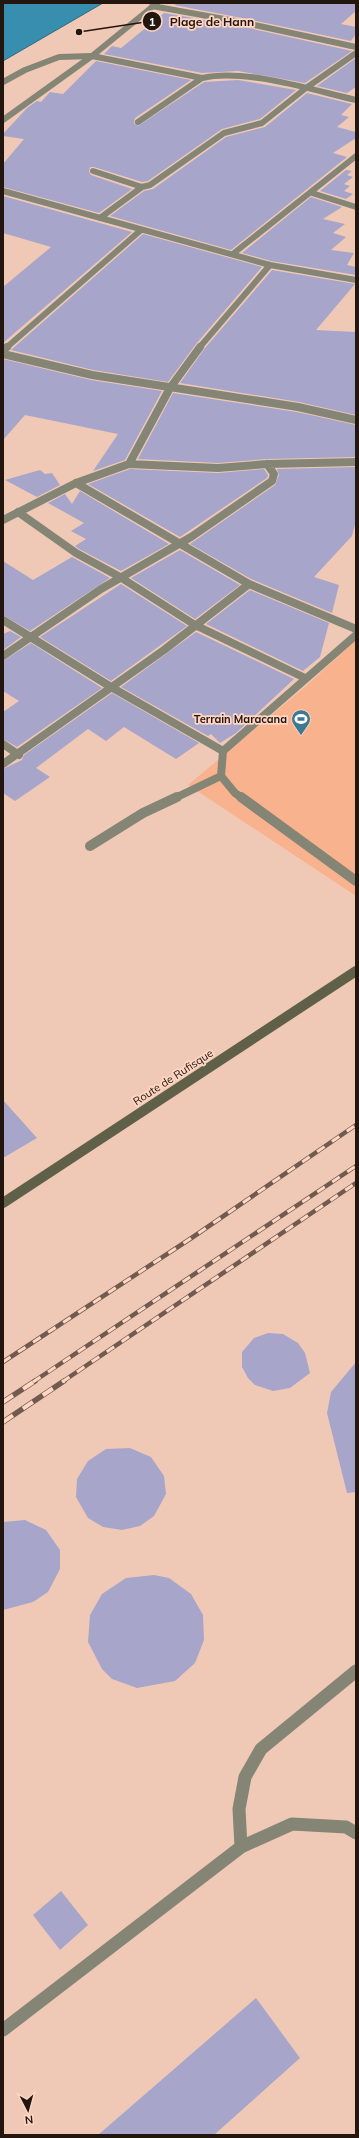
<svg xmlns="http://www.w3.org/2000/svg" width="359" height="2138" font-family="Mulish,sans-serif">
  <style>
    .green { fill: #f9b28e }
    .water { fill: #378eaf; stroke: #316a7f }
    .building { fill: #a7a5ca }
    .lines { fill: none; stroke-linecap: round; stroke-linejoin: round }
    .lane-far3 { stroke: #858575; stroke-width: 6 }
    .lane-far2 { stroke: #858575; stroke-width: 8 }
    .lane-far1 { stroke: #858575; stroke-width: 10 }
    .lane { stroke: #858575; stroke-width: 13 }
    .street-far2 { stroke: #858575; stroke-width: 6 }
    .street-far1 { stroke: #858575; stroke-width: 8 }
    .street { stroke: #858575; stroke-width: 10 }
    .secondary { stroke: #606049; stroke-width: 10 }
    .rail-far1-casing { stroke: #715a4f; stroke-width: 4.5 }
    .rail-casing { stroke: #715a4f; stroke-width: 5.5 }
    .rail-far1 { stroke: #fed6c3; stroke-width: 3; stroke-dasharray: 9; stroke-linecap: butt }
    .rail { stroke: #fed6c3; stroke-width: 4; stroke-dasharray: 12; stroke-linecap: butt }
    .labels { text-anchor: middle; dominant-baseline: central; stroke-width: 3.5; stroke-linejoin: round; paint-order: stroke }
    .poi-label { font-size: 11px; font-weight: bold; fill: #23160f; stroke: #fed6c3; text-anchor: end }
    .street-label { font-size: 11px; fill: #23160f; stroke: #fed6c3 }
    .leader { fill: none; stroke: #23160f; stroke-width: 1.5 }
    .callout-dot { fill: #23160f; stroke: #fed6c3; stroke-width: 1.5 }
    .mark-label { font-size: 12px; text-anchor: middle; font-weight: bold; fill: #fff }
    .callout-label { font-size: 12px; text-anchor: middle; font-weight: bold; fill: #23160f; stroke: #fed6c3; stroke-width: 3.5; stroke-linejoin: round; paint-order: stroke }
  </style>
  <rect width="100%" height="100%" fill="#f0c9b6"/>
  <path class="green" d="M 356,640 L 356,896 L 188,785 L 306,686 Z"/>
  <path class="water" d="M 3,3 L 103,3 L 3,61 Z"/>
  <path class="building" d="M 178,3 L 356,3 L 356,11 L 341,24 L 356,27 L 356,34 L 351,41 L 242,18 L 174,5 Z
    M 164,13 L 240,26 L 352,51 L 305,83 L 238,71 L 202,73 L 104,54 L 112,46 L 121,48 Z
    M 356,58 L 356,87 L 347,93 L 317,86 Z
    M 96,61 L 191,80 L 135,118 L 134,123 L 138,126 L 204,82 L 238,80 L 296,90 L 260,119 L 222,129 L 148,181 L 142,182 L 94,167 L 90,167 L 89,172 L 91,175 L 132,189 L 99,213 L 3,187 L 3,164 L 24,139 L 3,136 L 3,134 L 27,108 L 37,101 L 41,102 L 50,92 L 63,94 Z
    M 307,93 L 352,104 L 341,115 L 349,117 L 337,127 L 356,132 L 356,138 L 333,153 L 347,157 L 231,250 L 110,216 L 144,191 L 153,189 L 226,137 L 265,127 Z
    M 346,170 L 352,171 L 347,175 L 353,177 L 344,184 L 350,186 L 344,191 L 353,194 L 346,199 L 320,191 Z
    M 3,196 L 132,232 L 3,343 L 3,287 L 51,247 L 3,233 Z
    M 311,197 L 342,207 L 323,219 L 345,224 L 333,233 L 346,237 L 331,250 L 354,253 L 347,265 L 356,267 L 356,275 L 271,261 L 242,253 Z
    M 143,234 L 262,267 L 196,344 L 168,382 L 93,370 L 11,350 Z
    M 272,270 L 355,284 L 316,330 L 356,332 L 356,415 L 299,402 L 180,383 L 205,348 Z
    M 3,359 L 91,380 L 162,391 L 125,460 L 93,471 L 118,434 L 25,415 L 3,440 Z
    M 173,393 L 297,412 L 356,425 L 356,457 L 267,459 L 218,463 L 138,459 Z
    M 356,467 L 356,521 L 352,536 L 314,577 L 339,585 L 332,613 L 251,579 L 190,544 L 275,485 L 279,475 L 277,469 Z
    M 130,469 L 218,473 L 264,469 L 268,475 L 267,478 L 180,537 L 88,484 Z
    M 40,470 L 45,474 L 52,473 L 60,485 L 37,497 L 5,480 Z
    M 80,491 L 169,544 L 121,571 L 79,549 L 75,546 L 86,539 L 71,531 L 84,523 L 48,503 L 65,494 L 72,504 Z
    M 180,550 L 240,585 L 195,619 L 131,578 Z
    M 72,557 L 110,578 L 30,631 L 3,615 L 3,561 L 33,580 Z
    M 121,584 L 187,626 L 111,681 L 40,637 Z
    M 250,590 L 329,623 L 320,657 L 303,671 L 206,624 Z
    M 10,631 L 21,637 L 3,650 L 3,634 Z
    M 196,632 L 294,679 L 236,733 L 220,743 L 211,734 L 208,736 L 121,687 Z
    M 31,643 L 102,688 L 17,747 L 3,739 L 3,712 L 19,701 L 3,691 L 3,661 Z
    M 112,693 L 199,743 L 176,759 L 124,727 L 106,741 L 88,729 L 36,768 L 50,777 L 15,801 L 3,793 L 3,769 L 22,760 L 24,755 Z
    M 3,1100 L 37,1138 L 3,1158 Z
    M 268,1333 L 283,1334 L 298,1343 L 305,1353 L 310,1373 L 290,1388 L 273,1391 L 255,1385 L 248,1378 L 242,1367 L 242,1352 L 254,1338 Z
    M 356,1362 L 356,1492 L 347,1493 L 327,1413 L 331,1392 Z
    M 130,1448 L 151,1457 L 164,1476 L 166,1494 L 154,1516 L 140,1526 L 122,1530 L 103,1527 L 88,1518 L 76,1497 L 77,1479 L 88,1461 L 106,1449 Z
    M 25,1520 L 46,1530 L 60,1550 L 60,1569 L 48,1592 L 33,1602 L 3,1610 L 3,1522 Z
    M 154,1575 L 169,1578 L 191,1594 L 203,1615 L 204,1640 L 195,1663 L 175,1681 L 137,1688 L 112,1679 L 102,1669 L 88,1642 L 90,1615 L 102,1594 L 126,1578 Z
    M 61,1891 L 88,1925 L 60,1950 L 33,1915 Z
    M 256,1998 L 300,2058 L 214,2135 L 98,2135 Z"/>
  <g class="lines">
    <path class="lane-far3" d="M 3,82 L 25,70 L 59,57 L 92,56"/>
    <path class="lane-far2" d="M 175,798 L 221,776"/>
    <path class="lane-far1" d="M 90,846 L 143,813 L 177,797"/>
    <path class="lane" d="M 241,1847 L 239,1809 L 245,1777 L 261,1749 L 356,1671
      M 3,2030 L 241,1847 L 292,1824 L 346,1827 L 356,1833"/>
    <path class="street-far2" d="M 152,6 L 241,22 L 356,47
      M 92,56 L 202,78
      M 3,120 L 92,56 L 157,3
      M 138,122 L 202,78 C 245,68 312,90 356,100
      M 93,171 L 142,187 L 150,185 L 224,133 L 262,123 L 306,88 L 356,53
      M 3,191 L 270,265 L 356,280
      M 312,193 L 356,207
      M 100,218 L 142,187
      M 234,253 L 356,156
      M 6,348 L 141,230
      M 199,348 L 270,265"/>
    <path class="street-far1" d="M 3,350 L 7,347
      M 3,354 L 92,375 L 298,407 L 356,420
      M 129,464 L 170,388 L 200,347
      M 76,483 L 249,584 L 356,629
      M 18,512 L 76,553 L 120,577 L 195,625 L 305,678
      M 3,520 L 76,483 L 129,464 L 218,468 L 267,464 L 356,462
      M 3,620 L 111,687 L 223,751
      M 3,656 L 101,589 L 191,537 L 272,481 L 274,474 L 267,464
      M 3,744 L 19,755
      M 3,764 L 164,650 L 249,584
      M 242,798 L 235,793 L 221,776 L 223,751 L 356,635"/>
    <path class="street" d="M 241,797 L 356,881"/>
    <path class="secondary" d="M 3,1203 L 356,971"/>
    <defs>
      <path id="rail-far1" d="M 3,1362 L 193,1237 L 356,1125
        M 33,1382 L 356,1166
        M 62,1382 L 356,1183"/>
      <path id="rail" d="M 3,1402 L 35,1381
        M 3,1422 L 64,1381"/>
    </defs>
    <use href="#rail-far1" class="rail-far1-casing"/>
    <use href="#rail" class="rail-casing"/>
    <use href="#rail-far1" class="rail-far1"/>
    <use href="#rail" class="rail"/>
  </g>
  <defs>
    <symbol id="stadium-pin" viewBox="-11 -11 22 30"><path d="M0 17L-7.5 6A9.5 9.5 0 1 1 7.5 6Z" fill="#3e7992" stroke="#fed6c3"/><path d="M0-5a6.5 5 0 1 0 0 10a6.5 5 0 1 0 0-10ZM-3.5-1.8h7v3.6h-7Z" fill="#fff"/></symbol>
  </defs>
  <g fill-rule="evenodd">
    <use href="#stadium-pin" x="290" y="708" width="22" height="30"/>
  </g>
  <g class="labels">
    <g class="poi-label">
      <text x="287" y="719">Terrain Maracana</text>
    </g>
    <g class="street-label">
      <text transform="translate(173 1077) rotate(-33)">Route de Rufisque</text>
    </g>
  </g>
  <path class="leader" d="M79 32L152 21"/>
  <g class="callout-dot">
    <circle cx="79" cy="32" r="4"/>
    <circle cx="152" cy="21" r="10"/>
  </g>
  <g class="mark-label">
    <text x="152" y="26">1</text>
  </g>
  <g class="callout-label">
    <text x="212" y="26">Plage de Hann</text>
  </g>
  <rect width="359" height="2138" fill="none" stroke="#23160f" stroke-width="8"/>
  <g transform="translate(28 2110) rotate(174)" stroke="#fed6c3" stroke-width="3" paint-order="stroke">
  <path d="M0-3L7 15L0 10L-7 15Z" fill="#23160f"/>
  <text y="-6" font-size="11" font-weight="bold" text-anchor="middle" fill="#23160f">N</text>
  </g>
</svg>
